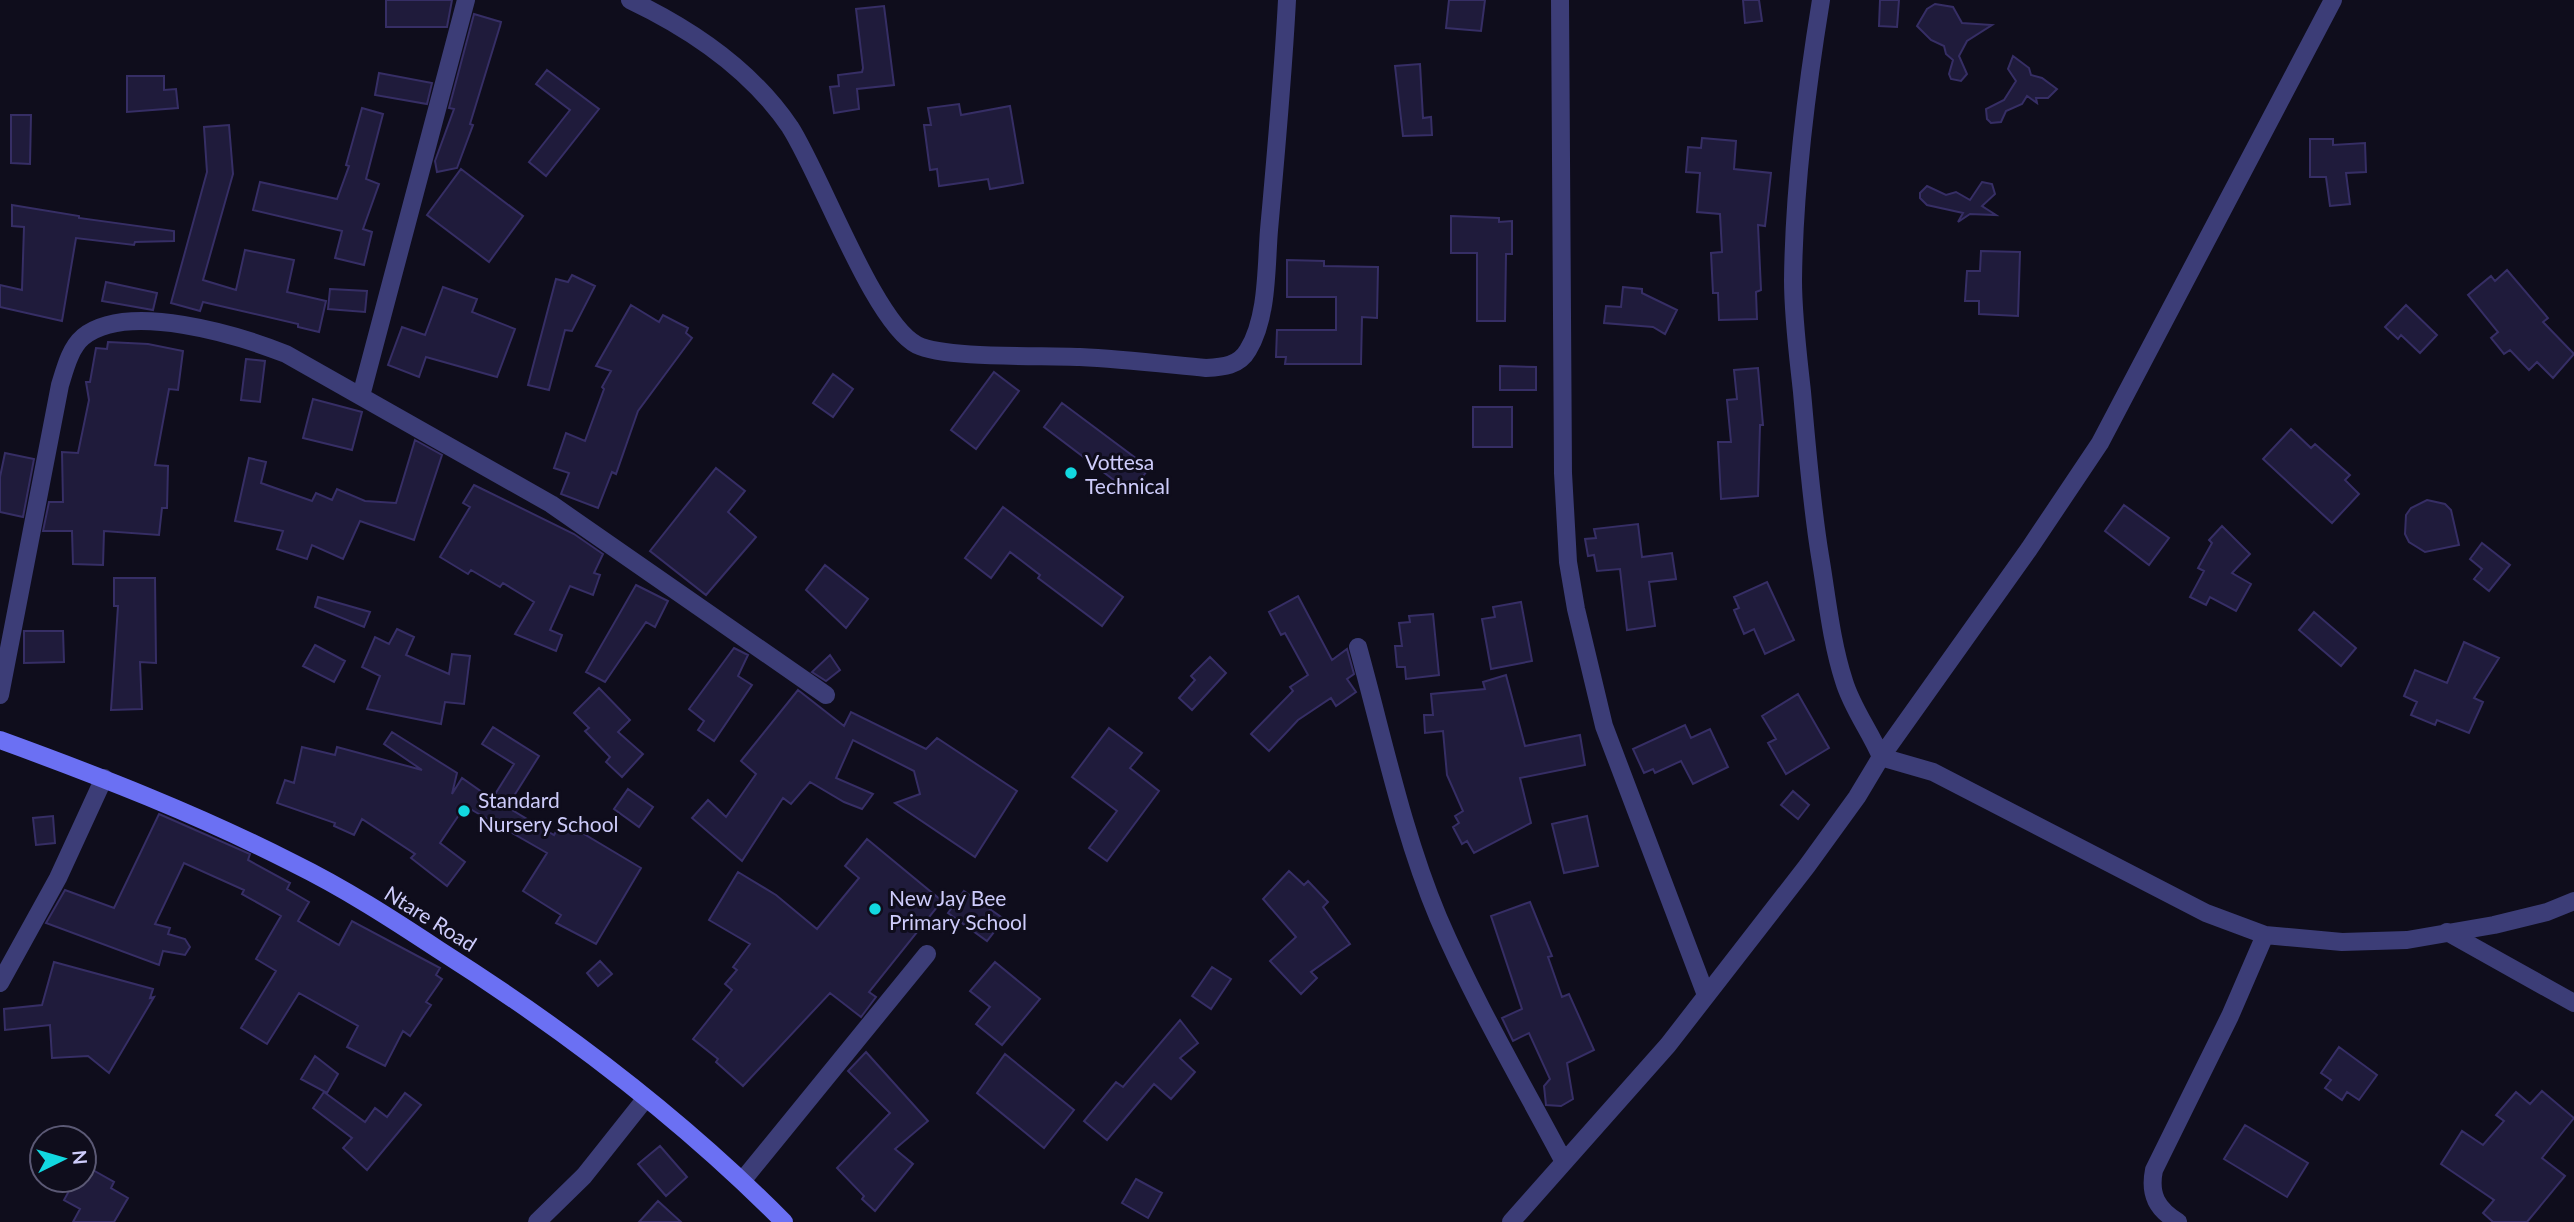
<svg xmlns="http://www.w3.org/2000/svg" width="2574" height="1222" font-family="Lato,sans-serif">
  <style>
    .building { fill: #1f1b3b; stroke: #362e65; stroke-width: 2 }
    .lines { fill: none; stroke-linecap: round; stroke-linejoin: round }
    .minor { stroke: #3c3d77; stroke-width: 18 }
    .secondary { stroke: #6b70f3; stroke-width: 18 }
    .poi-dot { fill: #12d8e0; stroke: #0f0d1c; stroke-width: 2.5 }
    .labels { text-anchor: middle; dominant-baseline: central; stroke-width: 6; stroke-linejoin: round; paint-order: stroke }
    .poi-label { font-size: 21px; fill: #ceccfb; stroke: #0f0d1c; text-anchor: start }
    .street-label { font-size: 21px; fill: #ceccfb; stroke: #0f0d1c }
  </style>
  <rect width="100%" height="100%" fill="#0f0d1c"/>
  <path class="building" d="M 386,0 L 452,0 L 447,27 L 386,27 Z
    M 1449,0 L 1485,0 L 1481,31 L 1446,28 Z
    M 1743,0 L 1759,0 L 1762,21 L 1745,23 Z
    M 1880,0 L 1899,0 L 1897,27 L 1879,26 Z
    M 1935,4 L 1953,7 L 1962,23 L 1992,25 L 1967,41 L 1959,56 L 1967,74 L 1961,81 L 1951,79 L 1949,74 L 1953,60 L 1946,54 L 1944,46 L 1931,40 L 1917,26 L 1927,9 Z
    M 884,6 L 894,85 L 857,89 L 859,109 L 834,113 L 830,87 L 839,86 L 838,75 L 862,72 L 863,68 L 856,9 Z
    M 474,14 L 501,22 L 500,26 L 470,124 L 473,125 L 457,168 L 437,172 L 435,161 L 454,109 L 449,108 Z
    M 2013,56 L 2029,68 L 2031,75 L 2042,78 L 2057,89 L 2048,98 L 2036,98 L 2037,103 L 2027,96 L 2022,104 L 2006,111 L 2001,122 L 1991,123 L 1987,119 L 1986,109 L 2004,100 L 2016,81 L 2008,69 Z
    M 1420,64 L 1423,118 L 1431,117 L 1432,135 L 1403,136 L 1395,66 Z
    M 547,70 L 599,109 L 546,176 L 529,162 L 570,110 L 536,84 Z
    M 379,73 L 432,83 L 427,104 L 375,95 Z
    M 127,76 L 164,76 L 164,90 L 176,89 L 178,108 L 127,112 Z
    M 959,104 L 961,115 L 1010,106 L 1023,183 L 990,189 L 988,179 L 939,186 L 937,169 L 930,170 L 924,125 L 931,125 L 928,108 Z
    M 362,108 L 383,114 L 366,179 L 379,184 L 363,229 L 372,232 L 364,265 L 335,258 L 342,231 L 253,210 L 260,182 L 337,199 L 349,166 L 346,165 Z
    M 11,115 L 31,115 L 30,164 L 11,163 Z
    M 229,125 L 233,174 L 203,280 L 236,290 L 245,250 L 294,260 L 287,292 L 326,301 L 319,332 L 298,327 L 298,324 L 203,302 L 200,311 L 171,303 L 207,172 L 204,127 Z
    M 1702,138 L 1736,141 L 1734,169 L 1771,173 L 1765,226 L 1758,225 L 1761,290 L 1756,292 L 1757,319 L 1719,320 L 1718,293 L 1713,293 L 1711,253 L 1722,252 L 1720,214 L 1697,212 L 1700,173 L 1686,172 L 1688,147 L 1701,148 Z
    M 2310,139 L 2333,139 L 2333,145 L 2365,143 L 2366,172 L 2346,173 L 2350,204 L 2330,206 L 2326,177 L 2310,177 Z
    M 461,169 L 523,216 L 489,262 L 427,215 Z
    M 1982,182 L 1992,184 L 1995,194 L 1982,206 L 1996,215 L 1970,214 L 1958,222 L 1963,213 L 1927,205 L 1920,198 L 1920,193 L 1927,186 L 1946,195 L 1956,192 L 1970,200 Z
    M 12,205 L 79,216 L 79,218 L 174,231 L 174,241 L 135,242 L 134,245 L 76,238 L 62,321 L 0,307 L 0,285 L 22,290 L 24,227 L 12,226 Z
    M 1451,216 L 1499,218 L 1499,222 L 1512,221 L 1512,254 L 1506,254 L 1505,321 L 1477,321 L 1477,253 L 1451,253 Z
    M 1981,251 L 2020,252 L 2018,316 L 1979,314 L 1979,301 L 1965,301 L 1967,271 L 1980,271 Z
    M 1287,260 L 1324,261 L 1324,266 L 1378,267 L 1377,318 L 1362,317 L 1361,364 L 1285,364 L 1286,357 L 1276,357 L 1277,330 L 1336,330 L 1336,297 L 1287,297 Z
    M 2507,270 L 2548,318 L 2543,322 L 2574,354 L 2553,378 L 2537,362 L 2529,370 L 2510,350 L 2504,354 L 2491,338 L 2498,332 L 2468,295 L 2491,276 L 2495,281 Z
    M 572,275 L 595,286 L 572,331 L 565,330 L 549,390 L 528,385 L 556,279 L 568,282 Z
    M 106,282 L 157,293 L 153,310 L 102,301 Z
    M 443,287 L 477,299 L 472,312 L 515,329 L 497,377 L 426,357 L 419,377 L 388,365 L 402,327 L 425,335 Z
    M 1623,287 L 1642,289 L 1642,293 L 1677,310 L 1665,334 L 1653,327 L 1604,323 L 1606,306 L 1621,307 Z
    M 330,289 L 367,291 L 365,312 L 328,309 Z
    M 631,305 L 659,322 L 663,315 L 688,328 L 686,333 L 692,338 L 638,411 L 616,474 L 612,472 L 598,508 L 561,494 L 569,473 L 554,468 L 566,433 L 585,441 L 604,389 L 602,387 L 611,371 L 596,366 Z
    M 2406,305 L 2437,335 L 2420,353 L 2401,335 L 2398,339 L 2385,327 Z
    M 108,342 L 148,344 L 183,351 L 178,390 L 169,389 L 155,465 L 168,466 L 167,508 L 162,508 L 159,535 L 104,531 L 103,565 L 73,564 L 72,531 L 43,531 L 49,502 L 63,502 L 62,452 L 78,453 L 89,400 L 86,382 L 90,382 L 96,348 L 107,349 Z
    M 246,359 L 265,361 L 260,402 L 241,400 Z
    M 1500,366 L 1536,367 L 1536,390 L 1500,390 Z
    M 1758,368 L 1763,425 L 1760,425 L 1758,496 L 1721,499 L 1718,442 L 1731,442 L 1727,400 L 1737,399 L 1734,370 Z
    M 994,372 L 1019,391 L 976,449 L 951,430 Z
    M 833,374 L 853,389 L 833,417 L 813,403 Z
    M 313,399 L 362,412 L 352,450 L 303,438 Z
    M 1062,403 L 1149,468 L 1131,493 L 1044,427 Z
    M 1473,407 L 1512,407 L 1512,447 L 1473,447 Z
    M 2291,429 L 2311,448 L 2315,444 L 2350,475 L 2345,480 L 2359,494 L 2332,523 L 2263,459 Z
    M 415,440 L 442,455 L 414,540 L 360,521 L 343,559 L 312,545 L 307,559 L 277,549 L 283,531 L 235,521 L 249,458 L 266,462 L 261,483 L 312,501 L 316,493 L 332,500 L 337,489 L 365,501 L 396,503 Z
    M 5,453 L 34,459 L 23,517 L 0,512 L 0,477 Z
    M 716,468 L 745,491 L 728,512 L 756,537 L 706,595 L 650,551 Z
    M 474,485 L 574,534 L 603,554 L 594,573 L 600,575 L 593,595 L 570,586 L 550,630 L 562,635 L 556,651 L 515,634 L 534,602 L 503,583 L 500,587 L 471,570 L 468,574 L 440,557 L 470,507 L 463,503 Z
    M 2427,500 L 2445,504 L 2451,510 L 2459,545 L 2425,552 L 2409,542 L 2405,534 L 2406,515 L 2411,508 Z
    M 2124,505 L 2169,538 L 2149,565 L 2105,531 Z
    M 1003,507 L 1123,597 L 1102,626 L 1038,578 L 1040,575 L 1010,552 L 991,578 L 965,558 Z
    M 1638,524 L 1642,557 L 1672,553 L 1676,579 L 1649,582 L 1655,626 L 1627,630 L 1620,569 L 1597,571 L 1594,555 L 1588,556 L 1585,539 L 1596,538 L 1594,529 Z
    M 2222,526 L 2250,554 L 2232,573 L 2251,584 L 2236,611 L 2210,597 L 2206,605 L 2190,597 L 2204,571 L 2198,568 L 2212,543 L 2209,540 Z
    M 2482,543 L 2510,565 L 2489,591 L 2474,579 L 2482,569 L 2470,559 Z
    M 825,565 L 868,599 L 846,628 L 806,590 Z
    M 114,578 L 155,578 L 156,663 L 140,662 L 142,709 L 111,710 L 118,606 L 114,606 Z
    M 1767,582 L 1794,640 L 1765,654 L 1754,629 L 1744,634 L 1734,610 L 1739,608 L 1734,597 Z
    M 636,585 L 668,601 L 655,627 L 646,622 L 605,682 L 586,672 Z
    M 1298,596 L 1332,660 L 1347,649 L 1354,674 L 1347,679 L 1356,692 L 1336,706 L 1331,698 L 1298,720 L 1269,751 L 1251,734 L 1293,691 L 1290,687 L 1308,675 L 1285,633 L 1281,635 L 1269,612 Z
    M 318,597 L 370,612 L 364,627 L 315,607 Z
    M 1521,602 L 1532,661 L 1491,669 L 1482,619 L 1495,617 L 1493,607 Z
    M 2314,612 L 2356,648 L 2341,666 L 2299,630 Z
    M 1433,614 L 1439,675 L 1406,679 L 1405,667 L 1397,667 L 1395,646 L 1402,646 L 1399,623 L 1410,622 L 1409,616 Z
    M 397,629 L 414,637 L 406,655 L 449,674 L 452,654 L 470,656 L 464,704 L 445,702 L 441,724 L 367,709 L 380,676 L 362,667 L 375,637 L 389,644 Z
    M 24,631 L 63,631 L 64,662 L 24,663 Z
    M 2464,642 L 2499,658 L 2474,698 L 2483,702 L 2469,733 L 2437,720 L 2435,725 L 2411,715 L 2417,702 L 2404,696 L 2415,670 L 2447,683 Z
    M 315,645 L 345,661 L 334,682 L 303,666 Z
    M 734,648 L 748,655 L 738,676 L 752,685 L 714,741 L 698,730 L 704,721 L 689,709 Z
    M 830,655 L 840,670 L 826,681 L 812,672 Z
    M 1210,657 L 1226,673 L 1192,710 L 1179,698 L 1195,680 L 1191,676 Z
    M 1506,675 L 1525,746 L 1580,735 L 1585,765 L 1520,778 L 1531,823 L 1474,853 L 1467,841 L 1462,844 L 1453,827 L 1459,823 L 1455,816 L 1463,811 L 1447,775 L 1443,731 L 1425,733 L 1424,715 L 1433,715 L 1431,694 L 1485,689 L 1483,682 Z
    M 599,688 L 630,720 L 618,732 L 643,754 L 622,777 L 606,762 L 610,757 L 585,731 L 589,728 L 574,713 Z
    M 798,690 L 844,726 L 851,712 L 926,749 L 937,738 L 1017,791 L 975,857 L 895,803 L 920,794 L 914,771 L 853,740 L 836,778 L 873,794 L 862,809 L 844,802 L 810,782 L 791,804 L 783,798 L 742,861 L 692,818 L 708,800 L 726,817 L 756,774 L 741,761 Z
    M 1798,694 L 1829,748 L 1786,774 L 1768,743 L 1776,739 L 1762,716 Z
    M 1685,725 L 1691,738 L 1710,729 L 1728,767 L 1693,784 L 1681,761 L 1655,773 L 1653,769 L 1644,773 L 1633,749 Z
    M 493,727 L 539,756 L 507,807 L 554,835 L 562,821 L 641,868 L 596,944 L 556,923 L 561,915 L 523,891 L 547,853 L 465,806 L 440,843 L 465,862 L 447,886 L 411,858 L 415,854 L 362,819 L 354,835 L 334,826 L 335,823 L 277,803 L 285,780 L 294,783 L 302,747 L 335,755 L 337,747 L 422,770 L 384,744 L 392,732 L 457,773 L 452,794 L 462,778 L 492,799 L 514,764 L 482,744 Z
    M 1109,728 L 1142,753 L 1130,768 L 1159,791 L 1107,861 L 1089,848 L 1117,811 L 1072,777 Z
    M 628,789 L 653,807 L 639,827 L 614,809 Z
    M 1793,791 L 1809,805 L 1798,819 L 1781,805 Z
    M 159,814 L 250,854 L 248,860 L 290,883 L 287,889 L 309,902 L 298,921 L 339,945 L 352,921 L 440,968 L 436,975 L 442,979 L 426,1002 L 431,1005 L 410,1036 L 403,1031 L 385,1066 L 347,1047 L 358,1026 L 299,993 L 267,1044 L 241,1028 L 276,971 L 256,959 L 281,916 L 242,894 L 244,890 L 184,863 L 155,924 L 170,928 L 168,934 L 185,939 L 190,947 L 185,955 L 163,951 L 159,965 L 46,923 L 65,890 L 114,908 Z
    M 53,816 L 55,843 L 36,845 L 33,818 Z
    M 1587,816 L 1598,866 L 1564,873 L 1552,824 Z
    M 867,839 L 942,901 L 869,992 L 876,997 L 861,1017 L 830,993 L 743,1086 L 716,1062 L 718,1059 L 693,1039 L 732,990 L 725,984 L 737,970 L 733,967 L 750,944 L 709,920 L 738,872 L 776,895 L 817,929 L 859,878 L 845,866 Z
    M 1289,871 L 1304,885 L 1308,881 L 1328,902 L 1323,907 L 1350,944 L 1311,972 L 1317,978 L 1301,994 L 1270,961 L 1296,937 L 1263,899 Z
    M 964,891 L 1004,919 L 987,941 L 948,913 Z
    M 1530,902 L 1552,956 L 1548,957 L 1562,997 L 1569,994 L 1594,1050 L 1567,1063 L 1573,1099 L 1561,1106 L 1546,1105 L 1544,1086 L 1550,1079 L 1529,1033 L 1513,1041 L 1502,1018 L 1522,1009 L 1491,916 Z
    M 600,961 L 612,974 L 598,986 L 587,973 Z
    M 54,962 L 153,989 L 150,998 L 154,997 L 109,1073 L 88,1056 L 52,1058 L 50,1025 L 5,1030 L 4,1009 L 42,1005 Z
    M 995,962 L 1040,999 L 1002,1045 L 976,1024 L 990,1007 L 970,991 Z
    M 1212,967 L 1231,979 L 1211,1009 L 1192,996 Z
    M 1180,1020 L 1198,1043 L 1180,1058 L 1195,1072 L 1171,1099 L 1154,1084 L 1107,1140 L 1084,1121 L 1116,1082 L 1123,1087 Z
    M 2339,1047 L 2377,1075 L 2359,1100 L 2347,1092 L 2342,1100 L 2325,1088 L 2331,1080 L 2321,1073 Z
    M 866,1052 L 928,1121 L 895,1149 L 913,1164 L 875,1211 L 862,1199 L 864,1196 L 837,1168 L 890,1113 L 848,1071 Z
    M 1005,1054 L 1074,1110 L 1044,1148 L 977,1093 Z
    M 315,1056 L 338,1074 L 327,1093 L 301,1079 Z
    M 2542,1091 L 2574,1118 L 2542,1158 L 2565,1176 L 2527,1222 L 2493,1222 L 2483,1213 L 2494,1200 L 2441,1164 L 2462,1131 L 2483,1145 L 2504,1121 L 2496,1115 L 2516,1092 L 2530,1104 Z
    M 324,1092 L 365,1122 L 375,1108 L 387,1117 L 405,1093 L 421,1105 L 367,1170 L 343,1148 L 352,1138 L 313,1108 Z
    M 2245,1125 L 2308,1163 L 2287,1197 L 2224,1159 Z
    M 660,1146 L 687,1177 L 666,1196 L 638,1164 Z
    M 84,1165 L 114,1182 L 111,1188 L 128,1198 L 114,1222 L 73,1222 L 80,1209 L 64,1200 L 75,1180 L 84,1180 Z
    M 1136,1179 L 1162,1193 L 1148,1218 L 1122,1203 Z
    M 658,1201 L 681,1222 L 639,1222 Z"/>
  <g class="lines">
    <path class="minor" d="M 630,0 C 691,29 752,71 790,127 C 821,175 874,323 917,345 C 945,359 1043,355 1080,357 C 1122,359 1164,364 1206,368 C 1223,367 1239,366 1248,350 C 1268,317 1266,267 1269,230 C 1276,153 1283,77 1287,0
      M 1560,0 L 1563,473 L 1568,562 L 1576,609 L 1604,726 L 1706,995
      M 1821,0 C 1806,92 1794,187 1793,280 C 1793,317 1798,355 1802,392 C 1807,447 1811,501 1820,556 C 1827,597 1831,641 1844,681 C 1852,708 1870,731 1881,757
      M 361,396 L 466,0
      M 1358,647 C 1383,737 1402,831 1438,917 C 1474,1001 1521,1081 1564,1162
      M 0,695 L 60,385 C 65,369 70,348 83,337 C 128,301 238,335 286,354 L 551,504 L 826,695
      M 1881,757 L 2029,549 L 2100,443 L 2333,0
      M 2447,932 L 2574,1003
      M 0,983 L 58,878 L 104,778
      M 742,1181 L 927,954
      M 537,1222 L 584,1176 L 646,1098
      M 1511,1222 L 1668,1045 L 1807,866 L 1857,797 L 1881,757 L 1933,772 L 2206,913 L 2265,935 L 2342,942 L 2407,940 L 2494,925 L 2547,912 L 2574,901
      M 2178,1222 C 2157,1209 2149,1195 2154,1170 L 2230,1016 L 2265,935"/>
    <path class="secondary" d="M 0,740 C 99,776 199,815 293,863 C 344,888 392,919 439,950 C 562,1028 681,1118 784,1222"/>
  </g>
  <g class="poi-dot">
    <circle cx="1071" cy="473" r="7"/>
    <circle cx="464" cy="811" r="7"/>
    <circle cx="875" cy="909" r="7"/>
  </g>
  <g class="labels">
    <g class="poi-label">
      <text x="1085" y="461">Vottesa<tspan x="1085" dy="24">Technical</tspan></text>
      <text x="478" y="799">Standard<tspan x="478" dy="24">Nursery School</tspan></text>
      <text x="889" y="897">New Jay Bee<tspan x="889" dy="24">Primary School</tspan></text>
    </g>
    <g class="street-label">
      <text transform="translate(431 918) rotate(32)">Ntare Road</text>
    </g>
  </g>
  <g transform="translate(63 1159) rotate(85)"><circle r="33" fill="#0f0d1c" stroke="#5b5975" stroke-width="2"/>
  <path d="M0-5L12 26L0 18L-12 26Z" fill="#12d8e0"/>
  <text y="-10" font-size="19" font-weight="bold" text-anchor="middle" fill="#ceccfb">N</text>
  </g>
</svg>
